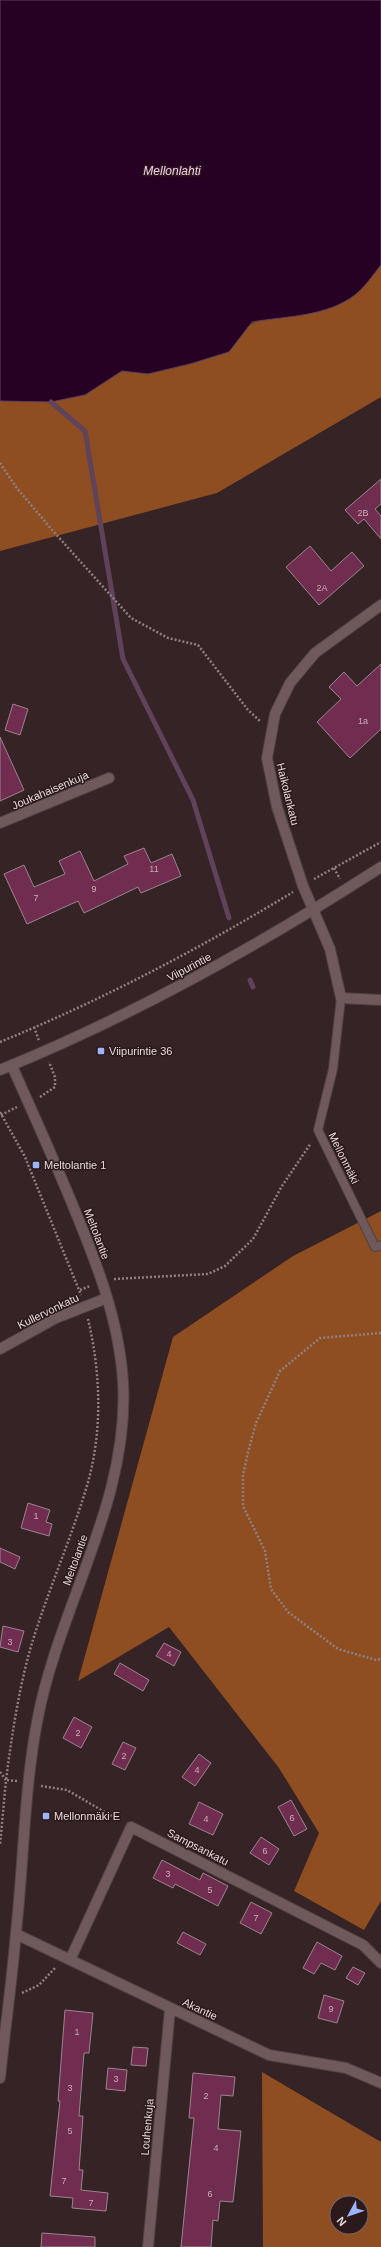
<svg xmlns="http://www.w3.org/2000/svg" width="381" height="2247" font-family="Arial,sans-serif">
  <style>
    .forest { fill: #8e4e22; fill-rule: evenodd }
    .water { fill: #260124; stroke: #60425b }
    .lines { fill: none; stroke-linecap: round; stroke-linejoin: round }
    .stream { stroke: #60425b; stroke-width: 5 }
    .building { fill: #712d4f; stroke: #9a858d }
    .lane-casing { stroke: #514143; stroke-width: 10 }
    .street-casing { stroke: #514143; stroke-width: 12 }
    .secondary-casing { stroke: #514143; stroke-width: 12 }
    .path { stroke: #8f8081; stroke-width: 2.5; stroke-dasharray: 2 2; stroke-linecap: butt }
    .lane { stroke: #6f595b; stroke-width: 8 }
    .street { stroke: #6f595b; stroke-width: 10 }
    .secondary { stroke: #6f595b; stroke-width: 10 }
    .poi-dot { fill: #9db4fd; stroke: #2b191b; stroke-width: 1.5 }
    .labels { text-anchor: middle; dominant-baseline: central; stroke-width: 3; stroke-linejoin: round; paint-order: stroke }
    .number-label { font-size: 9px; fill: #c9aeb7 }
    .street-label { font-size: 11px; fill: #e6d9da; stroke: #2b191b }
    .poi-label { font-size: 11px; fill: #e6d9da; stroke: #2b191b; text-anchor: start }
    .water-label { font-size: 12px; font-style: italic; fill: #fcc9f4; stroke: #2b191b }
  </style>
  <rect width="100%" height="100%" fill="#352325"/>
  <path class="forest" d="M 381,254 L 381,397 L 217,493 L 0,551 L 0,370 L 168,369 Z
    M 381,1211 L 381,1901 L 364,1930 L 294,1891 L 319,1833 L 279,1768 L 169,1627 L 78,1681 L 173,1337 L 293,1256 Z
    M 262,2072 L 381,2142 L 381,2247 L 263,2247 ZM 337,2203 L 361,2203 L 361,2227 L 337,2227 Z"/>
  <path class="water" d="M 0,0 L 381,0 L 381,265 C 373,275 365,287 355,295 C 326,317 286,316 252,322 L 229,352 L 190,364 L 148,374 L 122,371 L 85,395 L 51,402 L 0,401 Z"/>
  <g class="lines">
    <path class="stream" d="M 51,402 L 85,431 L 123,659 L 193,800 L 229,918
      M 250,980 L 253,987"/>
  </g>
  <path class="building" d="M 381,479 L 381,504 L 375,509 L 381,516 L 381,539 L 364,519 L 358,524 L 345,510 Z
    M 310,546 L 331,571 L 352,552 L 364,566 L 319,605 L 286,567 Z
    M 381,664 L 381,729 L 350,758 L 317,722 L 341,699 L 329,687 L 344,672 L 357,686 Z
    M 13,704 L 28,709 L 20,735 L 5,730 Z
    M 0,737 L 24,790 L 0,801 Z
    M 144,848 L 151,863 L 172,854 L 181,876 L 141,893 L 138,887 L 84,913 L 78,901 L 27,924 L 4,874 L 24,865 L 34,887 L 65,874 L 59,861 L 80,851 L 94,881 L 128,864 L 124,856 Z
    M 28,1503 L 50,1510 L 46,1522 L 52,1524 L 49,1536 L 21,1528 Z
    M 0,1548 L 20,1557 L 15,1569 L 0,1562 Z
    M 3,1626 L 24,1631 L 18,1652 L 0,1647 Z
    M 164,1643 L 181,1652 L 174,1666 L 156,1656 Z
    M 120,1663 L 149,1680 L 143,1691 L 114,1674 Z
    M 74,1717 L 92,1727 L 81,1748 L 63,1738 Z
    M 123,1742 L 136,1748 L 125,1770 L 112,1764 Z
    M 199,1754 L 211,1763 L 195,1786 L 182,1777 Z
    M 291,1800 L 307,1829 L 294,1836 L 278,1807 Z
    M 199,1802 L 223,1814 L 213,1835 L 189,1824 Z
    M 261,1837 L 279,1849 L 269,1865 L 250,1853 Z
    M 162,1860 L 200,1880 L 203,1873 L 228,1886 L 218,1906 L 175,1884 L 173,1888 L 153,1878 Z
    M 251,1902 L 272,1913 L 261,1934 L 240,1923 Z
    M 183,1932 L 206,1944 L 200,1955 L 177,1943 Z
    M 317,1942 L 342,1956 L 335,1970 L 321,1963 L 314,1974 L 303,1968 Z
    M 353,1967 L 365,1973 L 358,1985 L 346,1978 Z
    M 324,1995 L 344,2001 L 337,2023 L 318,2018 Z
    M 65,2010 L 93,2013 L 89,2053 L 84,2053 L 79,2116 L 83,2116 L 79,2170 L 83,2170 L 81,2190 L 108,2193 L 106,2211 L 72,2208 L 73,2198 L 50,2196 L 60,2101 L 58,2101 Z
    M 133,2047 L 148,2048 L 146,2066 L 131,2065 Z
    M 108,2068 L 127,2070 L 125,2091 L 106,2089 Z
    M 193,2073 L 235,2077 L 233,2096 L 221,2095 L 218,2129 L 241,2131 L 233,2202 L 220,2201 L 218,2221 L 213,2220 L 211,2247 L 181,2247 L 194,2118 L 189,2118 Z
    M 42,2233 L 95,2237 L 95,2247 L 41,2247 Z"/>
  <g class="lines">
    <defs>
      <path id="lane" d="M 341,998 L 333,1069 L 318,1130 L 375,1247 L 381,1245"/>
      <path id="street" d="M 381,605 L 315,653 L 290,683 L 275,714 L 267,758 L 277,807 L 303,886 L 330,949 L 341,998 L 381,1000
        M 0,823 L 109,778
        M 0,1349 L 56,1318 L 107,1298
        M 16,1934 L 269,2055 L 346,2068 L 381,2083
        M 70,1960 L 131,1827 L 363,1945 L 381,1963
        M 148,2247 L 170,2009"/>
      <path id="secondary" d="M 0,1070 C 133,1016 260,945 381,867
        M 0,2078 C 5,2029 12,1981 16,1932 C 24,1860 24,1788 38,1717 C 60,1604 130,1500 123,1382 C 119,1318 95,1259 71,1201 C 52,1155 32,1111 12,1066"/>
    </defs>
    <use href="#lane" class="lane-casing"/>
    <use href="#street" class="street-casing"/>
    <use href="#secondary" class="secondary-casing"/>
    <path class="path" d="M 0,463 L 16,487 L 53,531 L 131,618 L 168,638 L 198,645 L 248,710 L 261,722
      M 334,868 L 340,879
      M 314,879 L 381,842
      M 34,1027 L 39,1041
      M 0,1042 C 102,1000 199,949 293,892
      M 40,1097 L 55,1087 L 55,1077 L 49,1062
      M 0,1112 L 25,1157 L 81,1295
      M 1,1115 L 17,1107
      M 114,1279 L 208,1274 L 225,1266 L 253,1239 L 282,1186 L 311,1143
      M 80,1290 L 90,1286
      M 381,1333 L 320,1338 L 280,1371 L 256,1423 L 248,1452 L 243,1475 L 243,1506 L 265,1551 L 271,1589 L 288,1612 L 338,1649 L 376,1660 L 381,1659
      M 0,1772 L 6,1780 L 0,1845
      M 17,1781 L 6,1780 C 12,1734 19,1687 32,1643 C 48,1591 70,1541 86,1489 C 103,1434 101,1374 88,1319
      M 41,1786 L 67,1790 L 120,1821
      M 22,1993 L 39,1985 L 56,1967"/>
    <use href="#lane" class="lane"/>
    <use href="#street" class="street"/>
    <use href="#secondary" class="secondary"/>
  </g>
  <g class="poi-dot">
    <rect x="97" y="1047" width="8" height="8" rx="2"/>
    <rect x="32" y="1161" width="8" height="8" rx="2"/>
    <rect x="42" y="1812" width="8" height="8" rx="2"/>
  </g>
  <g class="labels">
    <g class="number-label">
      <text x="363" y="513">2B</text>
      <text x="322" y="588">2A</text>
      <text x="363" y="721">1a</text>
      <text x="154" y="869">11</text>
      <text x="94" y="889">9</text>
      <text x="36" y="898">7</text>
      <text x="36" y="1516">1</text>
      <text x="10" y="1642">3</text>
      <text x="169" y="1654">4</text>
      <text x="78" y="1733">2</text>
      <text x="124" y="1756">2</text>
      <text x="197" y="1770">4</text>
      <text x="292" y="1818">6</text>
      <text x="206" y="1819">4</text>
      <text x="265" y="1851">6</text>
      <text x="168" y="1874">3</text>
      <text x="210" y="1890">5</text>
      <text x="256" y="1918">7</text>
      <text x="331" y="2009">9</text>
      <text x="77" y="2032">1</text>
      <text x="116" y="2079">3</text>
      <text x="70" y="2088">3</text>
      <text x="206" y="2096">2</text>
      <text x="70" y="2131">5</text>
      <text x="216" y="2148">4</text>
      <text x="64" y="2181">7</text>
      <text x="210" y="2194">6</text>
      <text x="91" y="2203">7</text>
    </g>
    <g class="street-label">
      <text transform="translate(50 790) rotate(-23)">Joukahaisenkuja</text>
      <text transform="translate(288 794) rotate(76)">Haikolankatu</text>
      <text transform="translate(189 967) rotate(-28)">Viipurintie</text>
      <text transform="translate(344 1158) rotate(64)">Mellonmäki</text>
      <text transform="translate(97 1234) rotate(69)">Meltolantie</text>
      <text transform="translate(48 1311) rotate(-26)">Kullervonkatu</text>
      <text transform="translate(75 1560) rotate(-70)">Meltolantie</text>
      <text transform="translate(198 1847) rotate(27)">Sampsankatu</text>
      <text transform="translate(200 2009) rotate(25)">Akantie</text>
      <text transform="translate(147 2127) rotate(-85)">Louhenkuja</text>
    </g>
    <g class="poi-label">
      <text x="109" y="1051">Viipurintie 36</text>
      <text x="44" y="1165">Meltolantie 1</text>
      <text x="54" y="1816">Mellonmäki E</text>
    </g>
    <g class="water-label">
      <text x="172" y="171">Mellonlahti</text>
    </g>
  </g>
  <g transform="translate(349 2215) rotate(230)"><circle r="19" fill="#2b191b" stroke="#766667"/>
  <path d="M0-3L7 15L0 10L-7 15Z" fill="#9db4fd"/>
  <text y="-6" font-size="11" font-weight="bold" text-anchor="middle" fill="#e6d9da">N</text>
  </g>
</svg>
